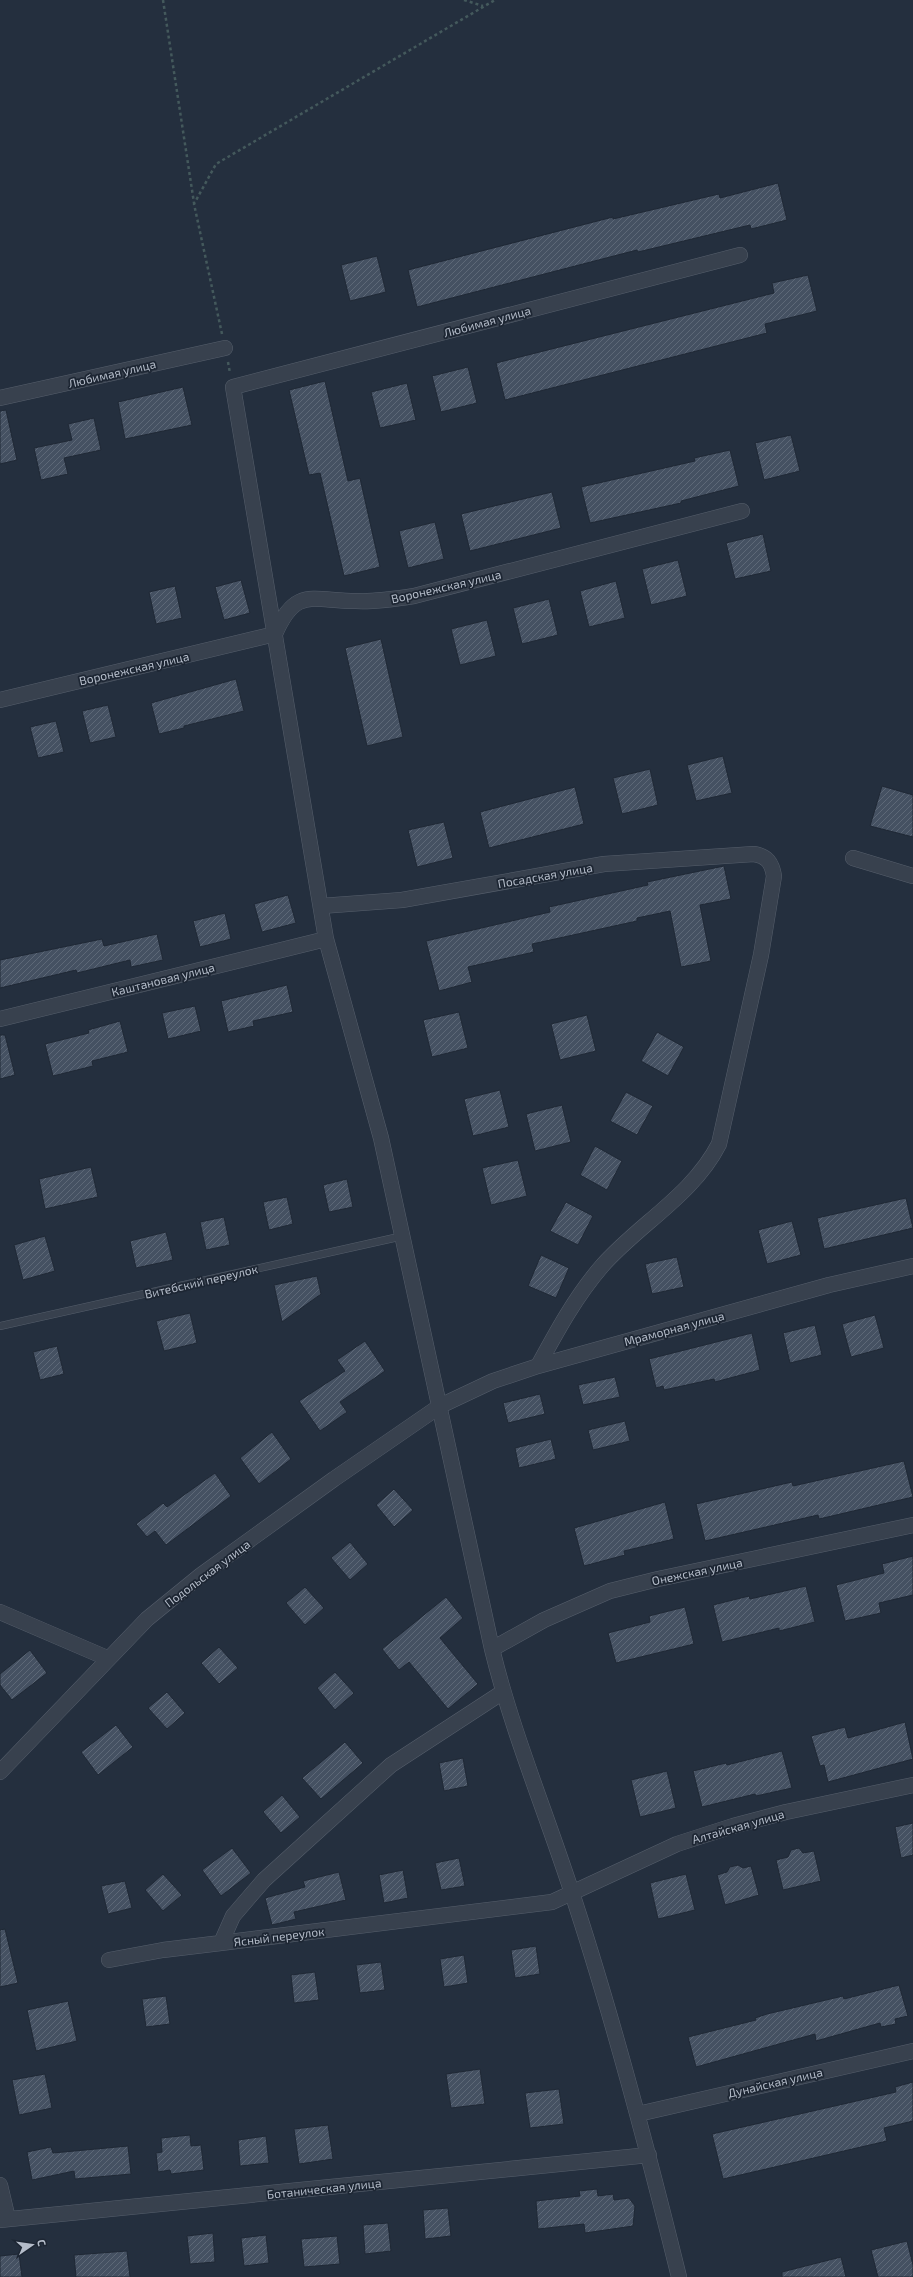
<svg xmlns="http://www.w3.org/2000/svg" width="913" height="2277" font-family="'Exo 2',sans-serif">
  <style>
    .building { fill: url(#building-hatch); stroke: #1f2835 }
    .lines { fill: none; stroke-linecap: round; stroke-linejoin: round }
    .service-casing { stroke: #565f6c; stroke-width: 8 }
    .minor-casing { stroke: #565f6c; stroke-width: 16 }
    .path { stroke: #44595c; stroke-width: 2.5; stroke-dasharray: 3 3; stroke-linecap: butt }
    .service { stroke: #38414e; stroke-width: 7 }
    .minor { stroke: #38414e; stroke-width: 15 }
    .labels { text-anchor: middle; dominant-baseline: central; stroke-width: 3.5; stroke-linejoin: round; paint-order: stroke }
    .street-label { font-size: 12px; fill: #b4bcc9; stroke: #1d2633 }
  </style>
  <defs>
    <pattern id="building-hatch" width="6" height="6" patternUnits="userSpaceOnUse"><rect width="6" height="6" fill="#455162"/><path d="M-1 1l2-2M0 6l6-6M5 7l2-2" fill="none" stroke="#5d6877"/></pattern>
  </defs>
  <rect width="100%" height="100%" fill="#242f3e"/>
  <path class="building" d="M 778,183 L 787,220 L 751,229 L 750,225 L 638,252 L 637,250 L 417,307 L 408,270 L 613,217 L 613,219 L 719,194 L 720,198 Z
    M 377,256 L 386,292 L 350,301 L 341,265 Z
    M 808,275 L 817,311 L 765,324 L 767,333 L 505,400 L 496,363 L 774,293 L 772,283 Z
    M 468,367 L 477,403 L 441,412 L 432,376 Z
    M 325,381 L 348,481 L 360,478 L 380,567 L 344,576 L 320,473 L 309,475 L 289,390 Z
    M 407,383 L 416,420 L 380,428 L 371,392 Z
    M 183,387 L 192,425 L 125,439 L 118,402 Z
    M 6,410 L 17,460 L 0,464 L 0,411 Z
    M 94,418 L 101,450 L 64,458 L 68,474 L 41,480 L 34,448 L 72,440 L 68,424 Z
    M 791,435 L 800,471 L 764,480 L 755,443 Z
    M 730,450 L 739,486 L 681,501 L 681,503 L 590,523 L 581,487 L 695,461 L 694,458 Z
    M 552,492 L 561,528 L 470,551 L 461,514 Z
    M 435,522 L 444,559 L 408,568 L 399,531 Z
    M 763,534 L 771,571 L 735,579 L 726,543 Z
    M 678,560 L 687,596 L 651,605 L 642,569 Z
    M 241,580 L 250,613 L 224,620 L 215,587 Z
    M 616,581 L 625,618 L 589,627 L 580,591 Z
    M 175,586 L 182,618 L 156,624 L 149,592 Z
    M 549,599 L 558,635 L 522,644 L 513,608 Z
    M 487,620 L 496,656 L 460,665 L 451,629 Z
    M 381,639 L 403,737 L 367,746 L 345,648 Z
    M 236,679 L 244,711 L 184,726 L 184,728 L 159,734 L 151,703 Z
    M 108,705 L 116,737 L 90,743 L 82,711 Z
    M 56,721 L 64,752 L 38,758 L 30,727 Z
    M 723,756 L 732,793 L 696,801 L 687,765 Z
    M 650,769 L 658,805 L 622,814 L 613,778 Z
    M 882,786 L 913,795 L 913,837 L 870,826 Z
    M 575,787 L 584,824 L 489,848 L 480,812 Z
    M 444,822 L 453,858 L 417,867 L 408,830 Z
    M 724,866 L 731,899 L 700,905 L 711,961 L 681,967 L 670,911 L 637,918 L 637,921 L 532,944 L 534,952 L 468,967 L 472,982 L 439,991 L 426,941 L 550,912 L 549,907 L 648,885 L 647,882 Z
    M 288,895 L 296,923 L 262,932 L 254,904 Z
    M 225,913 L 231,939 L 200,947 L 193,921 Z
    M 157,934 L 163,960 L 131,967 L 130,960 L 77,973 L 76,970 L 0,988 L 0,960 L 102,939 L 104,946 Z
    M 287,985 L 293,1012 L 253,1021 L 254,1026 L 228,1032 L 221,1001 Z
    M 195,1006 L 201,1031 L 168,1039 L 162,1013 Z
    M 459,1012 L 468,1048 L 432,1057 L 423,1020 Z
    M 587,1015 L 596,1051 L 560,1060 L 551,1024 Z
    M 120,1021 L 128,1052 L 92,1061 L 93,1066 L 53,1076 L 45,1044 L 89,1033 L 88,1030 Z
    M 657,1032 L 684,1047 L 668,1076 L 641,1061 Z
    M 0,1035 L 5,1035 L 15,1075 L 0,1079 Z
    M 500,1090 L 509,1127 L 473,1136 L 464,1099 Z
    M 626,1092 L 653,1106 L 637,1135 L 610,1121 Z
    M 562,1105 L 571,1142 L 535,1151 L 526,1114 Z
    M 595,1146 L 622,1161 L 607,1190 L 580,1175 Z
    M 518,1160 L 527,1196 L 491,1205 L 482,1168 Z
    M 91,1167 L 98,1197 L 45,1209 L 39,1179 Z
    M 347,1179 L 353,1207 L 329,1212 L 323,1185 Z
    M 287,1197 L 293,1224 L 269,1230 L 263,1202 Z
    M 906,1198 L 913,1228 L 824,1249 L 817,1218 Z
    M 566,1202 L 593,1216 L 578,1245 L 550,1231 Z
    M 224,1217 L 230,1245 L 206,1250 L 200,1222 Z
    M 792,1221 L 801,1255 L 767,1264 L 758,1230 Z
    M 166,1232 L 173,1260 L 136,1268 L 130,1241 Z
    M 45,1236 L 55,1271 L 23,1280 L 14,1245 Z
    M 541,1255 L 569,1268 L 556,1298 L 528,1286 Z
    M 677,1257 L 684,1287 L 652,1294 L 645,1264 Z
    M 317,1276 L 321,1294 L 282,1322 L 274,1285 Z
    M 190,1313 L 197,1343 L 164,1351 L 156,1321 Z
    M 875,1315 L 884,1348 L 851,1357 L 842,1324 Z
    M 815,1325 L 822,1355 L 790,1363 L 783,1333 Z
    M 752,1333 L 760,1370 L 715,1382 L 714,1379 L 664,1390 L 663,1386 L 656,1388 L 649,1359 Z
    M 365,1341 L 385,1371 L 340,1402 L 347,1412 L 320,1431 L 299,1401 L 345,1371 L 337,1360 Z
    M 57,1346 L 64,1374 L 40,1380 L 33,1352 Z
    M 615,1377 L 620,1397 L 583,1405 L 578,1385 Z
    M 540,1394 L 545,1414 L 508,1423 L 503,1403 Z
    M 625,1421 L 630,1441 L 593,1450 L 588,1430 Z
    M 272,1432 L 291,1459 L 259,1484 L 240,1458 Z
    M 551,1439 L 556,1459 L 519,1468 L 515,1448 Z
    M 904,1461 L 913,1497 L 819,1519 L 818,1515 L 705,1541 L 696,1504 L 792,1482 L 793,1486 Z
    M 215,1473 L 231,1496 L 166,1545 L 155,1531 L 147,1537 L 136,1524 L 163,1503 L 167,1507 Z
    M 394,1489 L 413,1510 L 394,1527 L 376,1505 Z
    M 665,1502 L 674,1539 L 624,1551 L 625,1555 L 584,1566 L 574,1528 Z
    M 350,1542 L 368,1564 L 350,1580 L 331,1558 Z
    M 913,1556 L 913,1595 L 879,1603 L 881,1613 L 845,1621 L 836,1585 L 884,1573 L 882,1564 Z
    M 806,1586 L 815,1622 L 779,1631 L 779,1628 L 722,1642 L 713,1605 L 749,1596 L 750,1599 Z
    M 305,1587 L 324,1608 L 305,1625 L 286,1603 Z
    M 446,1597 L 463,1618 L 440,1638 L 478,1684 L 448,1709 L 409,1662 L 399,1670 L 382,1649 Z
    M 685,1607 L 694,1644 L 616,1663 L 608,1633 L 650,1622 L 649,1616 Z
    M 219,1647 L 238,1668 L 219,1684 L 201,1663 Z
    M 30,1650 L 47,1673 L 12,1700 L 0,1685 L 0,1674 Z
    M 335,1672 L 354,1693 L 335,1710 L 317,1688 Z
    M 167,1692 L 185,1713 L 167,1729 L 148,1708 Z
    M 905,1722 L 913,1759 L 828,1782 L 824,1765 L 820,1766 L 811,1736 L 845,1727 L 848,1738 Z
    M 116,1725 L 133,1747 L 98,1775 L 81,1752 Z
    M 345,1742 L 363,1763 L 321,1799 L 302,1778 Z
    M 782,1751 L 792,1788 L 756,1796 L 755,1794 L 702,1807 L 693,1771 L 726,1763 L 727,1765 Z
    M 463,1758 L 468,1786 L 444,1791 L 439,1763 Z
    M 667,1771 L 676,1808 L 640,1817 L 631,1780 Z
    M 282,1795 L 300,1817 L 281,1833 L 263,1812 Z
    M 913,1823 L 913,1855 L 901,1858 L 895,1827 Z
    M 232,1848 L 251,1873 L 221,1896 L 202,1870 Z
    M 799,1848 L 803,1853 L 814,1851 L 821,1881 L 783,1890 L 776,1860 L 788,1857 L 791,1850 Z
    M 459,1858 L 465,1886 L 441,1890 L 435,1863 Z
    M 738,1865 L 743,1868 L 751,1866 L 759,1895 L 725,1905 L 717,1875 L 727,1872 L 730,1867 Z
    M 403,1870 L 408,1898 L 384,1903 L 379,1875 Z
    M 339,1872 L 346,1900 L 294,1912 L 296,1919 L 272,1925 L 265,1898 L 305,1887 L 303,1881 Z
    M 163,1874 L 182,1895 L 163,1911 L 145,1890 Z
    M 686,1874 L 695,1910 L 658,1919 L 650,1883 Z
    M 125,1881 L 132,1908 L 108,1914 L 101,1886 Z
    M 5,1929 L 18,1983 L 0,1987 L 0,1930 Z
    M 536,1946 L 540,1974 L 515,1978 L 511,1950 Z
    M 464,1955 L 468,1983 L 444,1987 L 440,1959 Z
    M 381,1962 L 385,1990 L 360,1993 L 356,1965 Z
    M 315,1972 L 319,2000 L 294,2003 L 291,1975 Z
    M 899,1985 L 908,2016 L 895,2019 L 896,2024 L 881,2027 L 880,2023 L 816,2041 L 815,2034 L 696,2067 L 688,2037 L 756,2020 L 755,2018 L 767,2014 L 843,1996 L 844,1999 Z
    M 166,1996 L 170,2024 L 146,2027 L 142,1999 Z
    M 68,2001 L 77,2041 L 36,2051 L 27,2010 Z
    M 480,2069 L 485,2104 L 451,2108 L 446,2074 Z
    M 45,2074 L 52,2108 L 19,2115 L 12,2080 Z
    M 913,2082 L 913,2121 L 884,2128 L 887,2141 L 723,2179 L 712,2134 L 896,2092 L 895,2087 Z
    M 559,2089 L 564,2124 L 530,2128 L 525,2093 Z
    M 328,2125 L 333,2159 L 299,2164 L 294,2129 Z
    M 190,2135 L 191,2146 L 201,2145 L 204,2170 L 171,2174 L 170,2170 L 158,2172 L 156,2153 L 162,2152 L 161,2138 Z
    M 266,2136 L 269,2163 L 240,2166 L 238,2140 Z
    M 128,2146 L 131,2174 L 75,2179 L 74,2171 L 32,2180 L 27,2152 L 51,2147 L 53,2153 Z
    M 597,2189 L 598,2196 L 613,2194 L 614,2200 L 629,2198 L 635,2206 L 633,2226 L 585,2233 L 584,2224 L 538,2229 L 536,2201 L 580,2196 L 579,2191 Z
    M 448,2208 L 451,2236 L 425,2239 L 423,2210 Z
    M 388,2223 L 391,2251 L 365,2254 L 363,2225 Z
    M 213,2233 L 215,2262 L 190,2264 L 187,2236 Z
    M 266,2235 L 269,2263 L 244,2266 L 241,2238 Z
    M 337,2236 L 340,2264 L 304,2267 L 301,2239 Z
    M 907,2241 L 913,2265 L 913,2277 L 878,2277 L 871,2250 Z
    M 127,2251 L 130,2277 L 76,2277 L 74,2255 Z
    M 19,2254 L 22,2277 L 0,2277 L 0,2256 Z
    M 841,2257 L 846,2277 L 782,2277 L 782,2272 Z"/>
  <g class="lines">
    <defs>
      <path id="service" d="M 0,1326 L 403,1236"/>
      <path id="minor" d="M 0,398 L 225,348
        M 0,700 L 275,634 C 296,586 312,601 356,601 C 375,602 395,599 414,596 L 742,511
        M 853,858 L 913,876
        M 321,906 L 402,900 L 604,864 L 754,854 C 767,856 772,863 774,876 L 761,955 L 719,1144 C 693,1195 639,1224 602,1266 C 576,1296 557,1331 538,1366
        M 0,1019 L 326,939
        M 0,1612 L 107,1658
        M 492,1649 L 544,1620 L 610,1591 L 658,1579 L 913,1525
        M 503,1692 L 391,1765 L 264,1880 L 233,1916 L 221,1943 L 552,1902 L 677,1844 L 733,1826 L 786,1812 L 913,1785
        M 0,1772 L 147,1619 L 201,1575 L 334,1479 L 440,1406 L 493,1381 L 538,1366 L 829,1285 L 913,1266
        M 109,1960 L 163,1950 L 221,1943
        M 638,2114 L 913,2051
        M 0,2185 L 8,2219
        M 0,2220 L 649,2155
        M 679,2277 C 647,2147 613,2017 571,1890 C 545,1810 512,1731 492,1649 L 381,1138 L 326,939 L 233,387 L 740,255"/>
    </defs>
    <use href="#service" class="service-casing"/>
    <use href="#minor" class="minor-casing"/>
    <path class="path" d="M 163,0 L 194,203
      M 464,0 L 483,6
      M 222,334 L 194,204 L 216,164 L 495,0
      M 228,362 L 230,373"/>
    <use href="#service" class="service"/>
    <use href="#minor" class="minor"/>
  </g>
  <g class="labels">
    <g class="street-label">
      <text transform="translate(487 321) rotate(-15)">Любимая улица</text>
      <text transform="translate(112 373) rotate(-13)">Любимая улица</text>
      <text transform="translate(446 586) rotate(-13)">Воронежская улица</text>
      <text transform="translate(134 668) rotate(-13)">Воронежская улица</text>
      <text transform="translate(545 875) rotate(-10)">Посадская улица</text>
      <text transform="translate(163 979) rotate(-14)">Каштановая улица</text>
      <text transform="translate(201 1281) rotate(-13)">Витебский переулок</text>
      <text transform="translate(674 1328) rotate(-15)">Мраморная улица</text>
      <text transform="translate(697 1571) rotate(-12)">Онежская улица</text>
      <text transform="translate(207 1573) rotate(-37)">Подольская улица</text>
      <text transform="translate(738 1826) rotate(-16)">Алтайская улица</text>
      <text transform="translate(279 1936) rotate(-7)">Ясный переулок</text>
      <text transform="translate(775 2082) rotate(-13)">Дунайская улица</text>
      <text transform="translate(324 2188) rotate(-6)">Ботаническая улица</text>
    </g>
  </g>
  <g transform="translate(32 2245) rotate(77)" stroke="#1d2633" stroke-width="3" paint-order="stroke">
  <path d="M0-3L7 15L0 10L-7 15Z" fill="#b4bcc9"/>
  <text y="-6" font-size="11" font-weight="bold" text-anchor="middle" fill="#b4bcc9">С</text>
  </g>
</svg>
